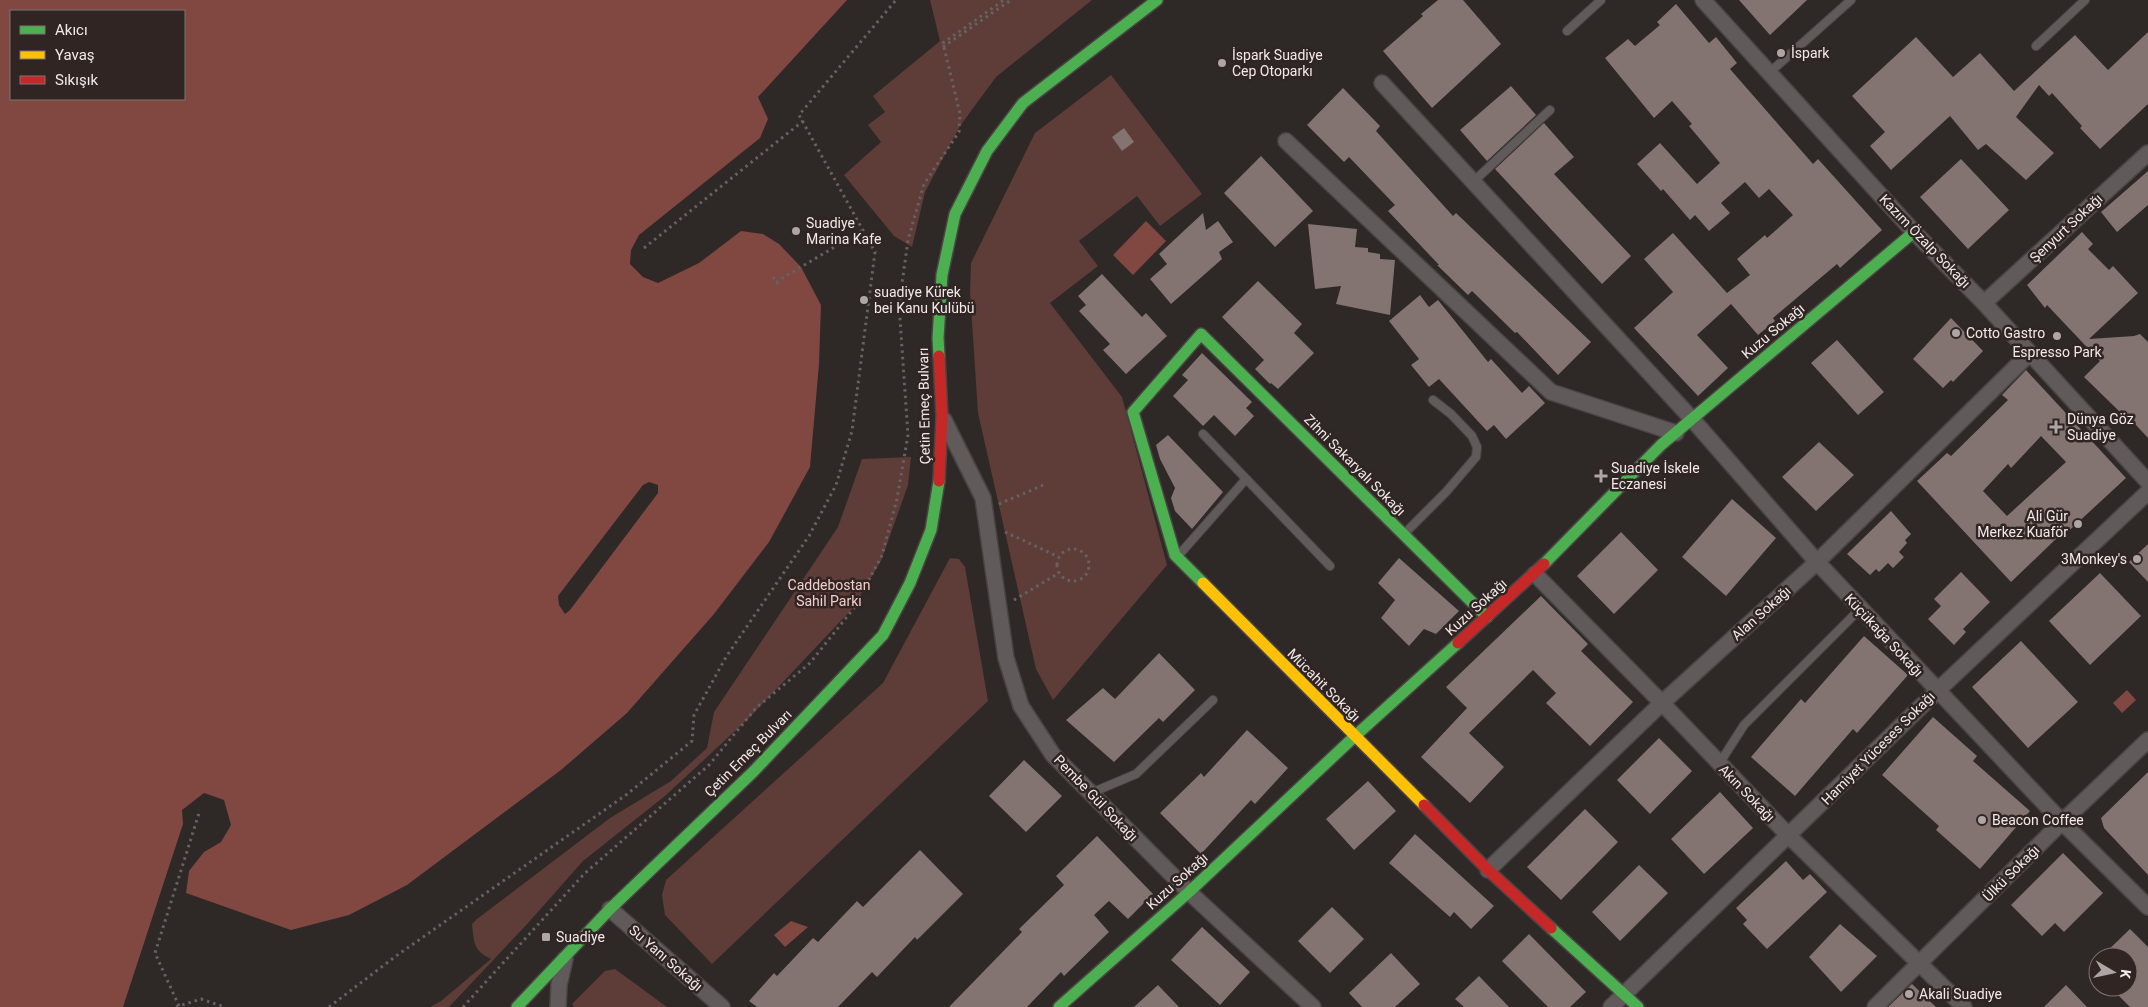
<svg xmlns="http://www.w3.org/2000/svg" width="2148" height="1007" font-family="Roboto,sans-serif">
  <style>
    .green { fill: #5e3c38 }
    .water { fill: #814741; fill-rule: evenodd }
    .pier { fill: #2e2827 }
    .building { fill: #837371; fill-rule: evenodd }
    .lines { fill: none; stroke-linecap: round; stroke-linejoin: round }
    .lane-casing { stroke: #4a4444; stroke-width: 10 }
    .street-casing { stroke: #4a4444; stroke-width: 18 }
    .fast-casing { stroke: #4a4444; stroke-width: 14 }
    .slow-casing { stroke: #4a4444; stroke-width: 14 }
    .jam-casing { stroke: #4a4444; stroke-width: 14 }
    .path { stroke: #666262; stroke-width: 3; stroke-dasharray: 2.5 4; stroke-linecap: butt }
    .lane { stroke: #605b5a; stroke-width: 8 }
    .street { stroke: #605b5a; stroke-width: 15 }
    .fast { stroke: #4caf50; stroke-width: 11 }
    .slow { stroke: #ffc107; stroke-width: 11 }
    .jam { stroke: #c62828; stroke-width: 11 }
    .poi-dot { fill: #ada6a5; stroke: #312524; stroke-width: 2 }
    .labels { text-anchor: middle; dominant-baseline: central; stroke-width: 5; stroke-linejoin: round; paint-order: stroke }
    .poi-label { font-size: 14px; fill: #f2eae9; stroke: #312524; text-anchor: start }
    .street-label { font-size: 14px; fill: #f2eae9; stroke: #312524 }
    .park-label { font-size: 14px; fill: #f6cdc9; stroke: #312524 }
  </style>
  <rect width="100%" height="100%" fill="#2e2827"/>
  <path class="green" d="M 930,0 L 1092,0 L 996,77 L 960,126 L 925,192 L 912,247 L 894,236 L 844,175 L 881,142 L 868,125 L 885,112 L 873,96 L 940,41 Z
    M 1111,75 L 1202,194 L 1160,226 L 1137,196 L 1079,241 L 1098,266 L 1050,303 L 1122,397 L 1167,565 L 1053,700 L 1036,669 L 978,413 L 970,292 L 971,263 L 1035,133 Z
    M 911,457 L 908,485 L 881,561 L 852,609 L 748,719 L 665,796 L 583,861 L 529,922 L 449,1007 L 430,1007 L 441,1001 L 491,959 C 473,950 474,943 472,924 L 477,919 L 610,818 L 671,781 L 707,748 L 714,712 L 838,527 L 862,459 Z
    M 950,558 L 959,559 L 965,567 L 988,701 L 712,964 L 665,915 L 662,895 L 666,880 L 883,683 Z
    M 615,969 L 667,1007 L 574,1007 L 572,1004 L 605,971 Z"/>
  <path class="water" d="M 0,0 L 847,0 L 758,97 L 768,119 L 760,138 L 639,235 L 631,250 L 630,264 L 643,277 L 658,283 L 699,263 L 741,231 L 763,234 L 779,244 L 801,267 L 821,305 L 819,364 L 810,467 L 769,542 L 714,614 L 627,713 L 561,770 L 407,885 L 349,915 L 291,930 L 186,893 L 189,871 L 204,852 L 221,842 L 231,825 L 224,800 L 204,793 L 182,810 L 183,824 L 123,1007 L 0,1007 ZM 11,11 L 184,11 L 184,99 L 11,99 Z
    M 1146,221 L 1166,241 L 1133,275 L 1113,255 Z
    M 2127,690 L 2136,700 L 2122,713 L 2113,703 Z
    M 791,921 L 808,927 L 785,947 L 774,935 Z"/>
  <path class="pier" d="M 649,482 L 658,485 L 658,493 L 570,610 L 565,614 L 559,605 L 558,596 L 643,485 Z"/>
  <path class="building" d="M 1438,0 L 1463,0 L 1501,44 L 1432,108 L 1383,51 L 1423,16 L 1421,14 Z
    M 1739,0 L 1807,0 L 1770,35 Z
    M 1676,4 L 1709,43 L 1716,37 L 1737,63 L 1730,69 L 1813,164 L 1818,159 L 1882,230 L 1840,268 L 1837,264 L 1773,318 L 1775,321 L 1758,335 L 1731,304 L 1697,335 L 1728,368 L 1698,396 L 1634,328 L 1673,292 L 1644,259 L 1673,233 L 1727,293 L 1750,275 L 1737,259 L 1765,235 L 1767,238 L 1793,215 L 1769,189 L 1759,198 L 1745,182 L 1721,203 L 1730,213 L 1709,231 L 1695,215 L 1690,220 L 1663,189 L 1661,191 L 1637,164 L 1660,143 L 1697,184 L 1720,163 L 1689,126 L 1692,124 L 1672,101 L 1654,118 L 1605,58 L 1628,39 L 1635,46 L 1660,25 L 1657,22 Z
    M 2148,32 L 2148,104 L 2100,149 L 2080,128 L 2082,126 L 2052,93 L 2049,96 L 2039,85 L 2016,117 L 2054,153 L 2026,180 L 1986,144 L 1978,150 L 1950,116 L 1891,170 L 1870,146 L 1885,132 L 1852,96 L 1916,37 L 1953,77 L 1980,53 L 2014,91 L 2075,35 L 2108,70 Z
    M 1511,86 L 1536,115 L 1487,161 L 1460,130 Z
    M 1343,88 L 1380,126 L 1376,131 L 1453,216 L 1456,213 L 1591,342 L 1558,375 L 1517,332 L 1515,333 L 1472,291 L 1468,295 L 1437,265 L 1439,265 L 1388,211 L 1395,205 L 1349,157 L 1344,162 L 1307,125 Z
    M 1544,123 L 1574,157 L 1554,174 L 1631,256 L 1602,284 L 1495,169 Z
    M 1124,128 L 1134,142 L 1122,151 L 1112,137 Z
    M 1261,156 L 1313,211 L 1275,247 L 1224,193 Z
    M 1961,159 L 2009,210 L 1968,249 L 1920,197 Z
    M 2148,171 L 2148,205 L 2117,232 L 2101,212 Z
    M 1203,213 L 1206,230 L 1218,221 L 1233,242 L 1219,252 L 1222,259 L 1171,304 L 1150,279 L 1167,264 L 1159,254 Z
    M 1308,224 L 1357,229 L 1355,247 L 1368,248 L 1368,252 L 1380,254 L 1380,259 L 1395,260 L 1390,315 L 1336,304 L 1341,286 L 1315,289 Z
    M 2082,232 L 2093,244 L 2088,249 L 2109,270 L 2113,266 L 2138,293 L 2089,339 L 2134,336 L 2140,334 L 2148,342 L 2148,438 L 2122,410 L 2120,412 L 2084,377 L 2100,361 L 2047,305 L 2045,308 L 2027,285 Z
    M 1102,274 L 1142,317 L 1146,313 L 1167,336 L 1126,374 L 1103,350 L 1110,344 L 1079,311 L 1086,305 L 1078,296 Z
    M 1258,281 L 1302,324 L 1294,333 L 1314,353 L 1278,389 L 1271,383 L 1270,384 L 1255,369 L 1264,360 L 1222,317 Z
    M 1420,295 L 1429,307 L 1438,300 L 1488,362 L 1491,359 L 1522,393 L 1529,386 L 1545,403 L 1506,439 L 1494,425 L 1487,431 L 1439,379 L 1429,387 L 1411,365 L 1419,359 L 1389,321 Z
    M 1951,318 L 1983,351 L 1953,382 L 1951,380 L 1943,388 L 1913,359 Z
    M 1837,340 L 1884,392 L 1858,415 L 1811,363 Z
    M 1202,353 L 1252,402 L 1246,408 L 1254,416 L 1235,436 L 1214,415 L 1203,426 L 1173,396 L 1188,380 L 1182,375 Z
    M 2026,370 L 2126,478 L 2060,539 L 2058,537 L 2011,582 L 1917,481 L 1947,453 L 1951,456 L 2008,400 L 2002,395 ZM 2041,436 L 2066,462 L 2007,516 L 1983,491 L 2008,464 L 2011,468 L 2014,465 Z
    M 1168,435 L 1223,492 L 1192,529 L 1175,511 L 1171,498 L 1175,488 L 1160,459 L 1156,445 Z
    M 1819,442 L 1854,475 L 1816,511 L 1782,477 Z
    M 1732,499 L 1776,538 L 1726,596 L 1682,557 Z
    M 1891,511 L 1911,534 L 1905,540 L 1907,543 L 1899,552 L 1904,557 L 1893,568 L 1888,563 L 1879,572 L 1876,569 L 1870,575 L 1847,554 Z
    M 1621,532 L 1658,570 L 1614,614 L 1577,576 Z
    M 2148,544 L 2148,582 L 2129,562 Z
    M 1399,558 L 1459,611 L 1436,634 L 1424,629 L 1409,646 L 1381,618 L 1395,600 L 1378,583 Z
    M 1961,572 L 1990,602 L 1963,629 L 1966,632 L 1954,645 L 1928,619 L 1941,606 L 1934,599 Z
    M 2100,573 L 2141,616 L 2090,665 L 2049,621 Z
    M 1541,596 L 1588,644 L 1581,651 L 1633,702 L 1590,746 L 1546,703 L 1556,693 L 1533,670 L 1469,733 L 1504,767 L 1470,803 L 1421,757 L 1467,708 L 1446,687 Z
    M 1864,636 L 1908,675 L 1857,733 L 1853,729 L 1795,796 L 1751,757 L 1801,699 L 1805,703 Z
    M 2021,641 L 2078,702 L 2028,748 L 1972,687 Z
    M 1159,653 L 1195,690 L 1163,722 L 1159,718 L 1114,762 L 1066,720 L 1103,688 L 1115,699 Z
    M 1933,717 L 1977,756 L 1973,761 L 2030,811 L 1980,869 L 1936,830 L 1939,826 L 1882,775 Z
    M 1247,730 L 1288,768 L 1255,804 L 1251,800 L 1201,854 L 1160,813 L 1201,773 L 1204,777 Z
    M 1659,738 L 1692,771 L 1650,814 L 1617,780 Z
    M 1024,760 L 1062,796 L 1026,832 L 989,796 Z
    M 2148,772 L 2148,875 L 2104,828 L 2101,818 Z
    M 1368,781 L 1396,811 L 1354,850 L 1326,819 Z
    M 1720,792 L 1753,828 L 1704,874 L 1671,839 Z
    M 1585,809 L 1618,842 L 1561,900 L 1527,867 Z
    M 1415,834 L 1494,906 L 1471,929 L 1454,912 L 1450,917 L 1389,863 Z
    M 1097,836 L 1153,894 L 1128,919 L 1109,901 L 1094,915 L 1109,932 L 1064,976 L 1061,972 L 1027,1007 L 949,1007 L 1022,932 L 1019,929 L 1064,885 L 1056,876 Z
    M 920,850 L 963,894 L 917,940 L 915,937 L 877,977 L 872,972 L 838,1007 L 757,1007 L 749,1001 L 774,973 L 777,976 L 813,938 L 818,942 L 857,901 L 863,907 Z
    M 2063,853 L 2103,893 L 2064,932 L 2055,923 L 2042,936 L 2011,905 Z
    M 1786,861 L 1803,880 L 1810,874 L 1827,892 L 1767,949 L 1743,924 L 1747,920 L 1736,908 Z
    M 1639,865 L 1668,893 L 1620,941 L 1592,912 Z
    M 1332,907 L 1364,939 L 1330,973 L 1298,941 Z
    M 1840,924 L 1877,956 L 1841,992 L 1809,957 Z
    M 1202,927 L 1250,972 L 1220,1005 L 1171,960 Z
    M 2130,929 L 2148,947 L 2148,1007 L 2130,1007 L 2110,987 L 2128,987 L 2128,957 L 2101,957 Z
    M 1529,934 L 1586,992 L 1570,1007 L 1548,1007 L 1502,961 Z
    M 1391,953 L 1420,984 L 1395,1007 L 1362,1007 L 1349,993 Z
    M 1479,976 L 1509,1007 L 1464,1007 L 1455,999 Z
    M 1912,984 L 1936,1007 L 1888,1007 Z
    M 1158,985 L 1179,1007 L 1134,1007 Z
    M 2066,985 L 2087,1007 L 2044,1007 Z"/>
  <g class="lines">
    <defs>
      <path id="lane" d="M 1567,31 L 1601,0
        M 2036,46 L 2085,0
        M 1769,73 L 1851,0
        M 1473,182 L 1550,110
        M 1203,434 L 1330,566
        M 1405,533 L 1446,492 L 1476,457 L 1477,447 L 1472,436 L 1451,414 L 1433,400
        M 1178,556 L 1246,479
        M 1719,764 L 1744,725 L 1860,609
        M 1091,793 L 1136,774 L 1213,700"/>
      <path id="street" d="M 1703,0 L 1914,232 L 1984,303 L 2148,482
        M 1382,83 L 1692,419 L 1817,562 L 2062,822 L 2148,907
        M 1286,141 L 1551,392 L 1676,433
        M 1984,303 L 2148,153
        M 944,420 L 983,498 L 1006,658 L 1021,706 L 1053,755 L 1189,892 L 1313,1007
        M 1535,574 L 1662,703 L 1789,836 L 1964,1007
        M 1488,870 L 1662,703 L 1817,562 L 2030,353
        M 610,909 L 722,1007
        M 558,1007 L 559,985 L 565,959
        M 1611,1007 L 1937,691 L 2148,492
        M 1875,1007 L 2062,822 L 2148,740"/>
      <path id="fast" d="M 939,356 L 938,338 L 942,275 L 955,214 L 987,151 L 1023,103 L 1157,0
        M 1544,564 L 1661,445 L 1914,232
        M 1203,583 L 1175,555 L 1133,412 L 1201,334 L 1487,617
        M 1551,928 L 1638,1007
        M 517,1007 L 610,909 L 753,772 L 883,635 L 910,583 L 931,530 L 939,481
        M 1059,1007 L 1189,892 L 1354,737 L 1458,643"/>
      <path id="slow" d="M 1203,583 L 1424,805"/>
      <path id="jam" d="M 939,481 L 942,417 L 939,356
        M 1458,643 L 1544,564
        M 1424,805 L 1488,870 L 1551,928"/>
    </defs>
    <use href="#lane" class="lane-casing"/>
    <use href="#street" class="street-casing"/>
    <use href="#fast" class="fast-casing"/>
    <use href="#slow" class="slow-casing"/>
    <use href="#jam" class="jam-casing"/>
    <path class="path" d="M 943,47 L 1011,0
      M 644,248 L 803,121
      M 773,277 L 780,287
      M 776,282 L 863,230
      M 999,504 L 1046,484
      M 1005,532 L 1059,557
      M1057 565a16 16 0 1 1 32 0a16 16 0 1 1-32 0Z
      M 1014,600 L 1059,573
      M 179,1006 L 155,953 L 200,810
      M 176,1007 L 201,999 L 225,1007
      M 329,1007 L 396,956 L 626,795 L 692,741 L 694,715 L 726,657 L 809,536 L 836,485 L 852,431 L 875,252 L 799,115 L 896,0
      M 463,1007 L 584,874 L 709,765 L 756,708 L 810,663 L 854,608 L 882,555 L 897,499 L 908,435 L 899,305 L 908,240 L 924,184 L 959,132 L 960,114 L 943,43 L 1004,0"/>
    <use href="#lane" class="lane"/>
    <use href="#street" class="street"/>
    <use href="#fast" class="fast"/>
    <use href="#slow" class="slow"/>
    <use href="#jam" class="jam"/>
  </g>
  <g class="poi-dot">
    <circle cx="1781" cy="53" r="5"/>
    <circle cx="1222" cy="63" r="5"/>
    <circle cx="796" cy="231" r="5"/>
    <circle cx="864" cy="300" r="5"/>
    <circle cx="1956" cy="333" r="5"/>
    <circle cx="2057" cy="336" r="5"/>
    <path d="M2053.5 419.5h5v5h5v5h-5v5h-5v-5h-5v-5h5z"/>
    <path d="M1598.5 468.5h5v5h5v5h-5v5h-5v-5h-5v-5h5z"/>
    <circle cx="2078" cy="524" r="5"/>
    <circle cx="2137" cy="559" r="5"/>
    <circle cx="1982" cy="820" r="5"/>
    <rect x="541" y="932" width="10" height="10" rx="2.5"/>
    <circle cx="1909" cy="994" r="5"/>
  </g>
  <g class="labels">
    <g class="poi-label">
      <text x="1791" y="53">İspark</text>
      <text x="1232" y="55">İspark Suadiye<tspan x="1232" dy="16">Cep Otoparkı</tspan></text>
      <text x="806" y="223">Suadiye<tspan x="806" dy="16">Marina Kafe</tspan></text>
      <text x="874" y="292">suadiye Kürek<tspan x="874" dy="16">bei Kanu Kulübü</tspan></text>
      <text x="1966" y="333">Cotto Gastro</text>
      <text x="2057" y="352" text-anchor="middle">Espresso Park</text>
      <text x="2067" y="419">Dünya Göz<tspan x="2067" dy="16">Suadiye</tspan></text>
      <text x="1611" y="468">Suadiye İskele<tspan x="1611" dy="16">Eczanesi</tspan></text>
      <text x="2068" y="516" text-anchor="end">Ali Gür<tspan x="2068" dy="16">Merkez Kuaför</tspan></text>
      <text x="2127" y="559" text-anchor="end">3Monkey's</text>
      <text x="1992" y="820">Beacon Coffee</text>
      <text x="556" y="937">Suadiye</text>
      <text x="1919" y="994">Akali Suadiye</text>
    </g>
    <g class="street-label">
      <text transform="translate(2066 228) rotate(-43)">Şenyurt Sokağı</text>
      <text transform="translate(1925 241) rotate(46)">Kazım Özalp Sokağı</text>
      <text transform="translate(1773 331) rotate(-40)">Kuzu Sokağı</text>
      <text transform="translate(924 406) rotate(-91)">Çetin Emeç Bulvarı</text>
      <text transform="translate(1355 465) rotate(45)">Zihni Sakaryalı Sokağı</text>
      <text transform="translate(1476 607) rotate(-42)">Kuzu Sokağı</text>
      <text transform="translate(1761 613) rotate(-42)">Alan Sokağı</text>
      <text transform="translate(1884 635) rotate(47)">Küçükağa Sokağı</text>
      <text transform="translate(1324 685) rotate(45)">Mücahit Sokağı</text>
      <text transform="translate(1878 748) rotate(-45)">Hamiyet Yüceses Sokağı</text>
      <text transform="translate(748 753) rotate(-45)">Çetin Emeç Bulvarı</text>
      <text transform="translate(1747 793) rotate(46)">Akın Sokağı</text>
      <text transform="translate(1096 798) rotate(46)">Pembe Gül Sokağı</text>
      <text transform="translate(2011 873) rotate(-45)">Ülkü Sokağı</text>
      <text transform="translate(1177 881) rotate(-42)">Kuzu Sokağı</text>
      <text transform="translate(666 958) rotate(41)">Su Yanı Sokağı</text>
    </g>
    <g class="park-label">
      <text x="829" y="585">Caddebostan<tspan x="829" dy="16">Sahil Parkı</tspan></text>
    </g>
  </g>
  <rect x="10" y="10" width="175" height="90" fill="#312524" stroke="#7e7473"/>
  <rect x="20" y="26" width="25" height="8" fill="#4caf50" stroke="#7e7473"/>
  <text x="55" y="35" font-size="15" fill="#f2eae9">Akıcı</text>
  <rect x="20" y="51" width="25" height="8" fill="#ffc107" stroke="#7e7473"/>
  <text x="55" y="60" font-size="15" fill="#f2eae9">Yavaş</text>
  <rect x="20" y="76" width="25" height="8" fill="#c62828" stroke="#7e7473"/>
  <text x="55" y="85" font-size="15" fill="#f2eae9">Sıkışık</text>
  <g transform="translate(2113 972) rotate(99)"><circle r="24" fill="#312524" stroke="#7e7473"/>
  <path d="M0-4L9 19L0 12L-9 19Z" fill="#ada6a5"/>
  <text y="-8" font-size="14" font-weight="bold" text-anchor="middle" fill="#f2eae9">K</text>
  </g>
</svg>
